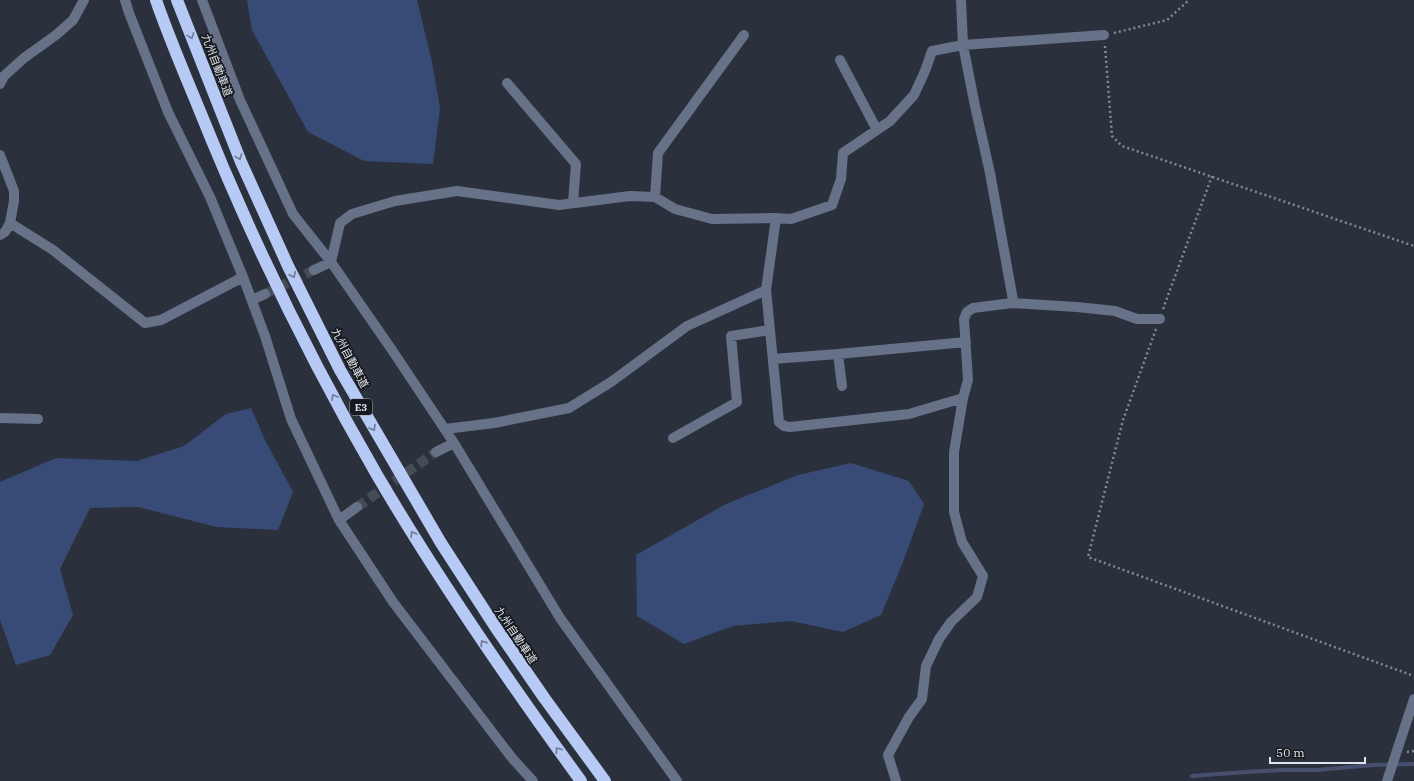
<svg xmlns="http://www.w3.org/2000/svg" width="1414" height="781" font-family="'IBM Plex Serif','Noto Sans JP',serif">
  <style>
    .green { fill: #384a76 }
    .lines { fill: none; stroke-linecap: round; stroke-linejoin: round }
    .stream { stroke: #46506e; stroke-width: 4 }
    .minor-tunnel { stroke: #464c56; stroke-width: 10; stroke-dasharray: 10 5; stroke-linecap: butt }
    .path { stroke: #848993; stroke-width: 2.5; stroke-dasharray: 2 3; stroke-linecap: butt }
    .minor { stroke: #677187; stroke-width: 10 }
    .highway { stroke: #b6caf5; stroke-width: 12 }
    .oneway { stroke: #6e7a94 }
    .labels { text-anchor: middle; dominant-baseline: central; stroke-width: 3.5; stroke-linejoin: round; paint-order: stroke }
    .shield { fill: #16191e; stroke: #a3a7ae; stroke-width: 1 }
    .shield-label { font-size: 10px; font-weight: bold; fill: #e0e4ec }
    .street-label { font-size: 11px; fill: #e0e4ec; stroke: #16191e }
  </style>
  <rect width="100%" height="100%" fill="#2b313c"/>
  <path class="green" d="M 247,0 L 417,0 L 432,62 L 440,108 L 433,164 L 364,161 L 308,132 L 252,30 Z
    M 251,408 L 265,440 L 293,492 L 278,530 L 217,527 L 138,507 L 90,508 L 60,569 L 73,615 L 50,655 L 16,665 L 0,620 L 0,482 L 56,458 L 137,461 L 184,446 L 226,414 Z
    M 851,463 L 909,481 L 924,504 L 903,562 L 881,615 L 843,632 L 791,621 L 733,626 L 684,644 L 637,616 L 636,555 L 726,504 L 798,475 Z"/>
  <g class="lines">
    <path class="stream" d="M 1192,776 L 1246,772 L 1281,770 L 1317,770 L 1373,765 L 1414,764"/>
    <path class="minor-tunnel" d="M 265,294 L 314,270
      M 357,507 L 436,452"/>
    <path class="path" d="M 1114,33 L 1167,20 L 1189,0
      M 1105,46 L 1112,136 L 1122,146 L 1414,246
      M 1163,309 L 1212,176
      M 1156,329 L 1123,420 L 1088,557 L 1414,676
      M 1407,752 L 1414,751"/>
    <path class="minor" d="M 125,0 L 129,13 L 168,112 L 210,197 L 243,277 L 265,336 L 291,419 L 339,520 L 393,602 L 512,758 L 533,781
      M 202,0 L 240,100 L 293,214 L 331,262 L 392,350 L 454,443 L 560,618 L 677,781
      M 961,0 L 963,45 L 975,106 L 990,173 L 1013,300 L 1012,303
      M 840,60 L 877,130
      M 507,83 L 576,164 L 573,203
      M 0,84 L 4,76 L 24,58 L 56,35 L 73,20 L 84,0
      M 0,155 L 14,191 L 14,201 L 10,223 L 5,232 L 0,235
      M 655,197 L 658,153 L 744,35
      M 10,223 L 53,250 L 145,323 L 161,320 L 243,277
      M 314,270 L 331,262 L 340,223 L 352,214 L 395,201 L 457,191 L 559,205 L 630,196 L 655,197 L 675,209 L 712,219 L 776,218 L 791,219 L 832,205 L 841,179 L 843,153 L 890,121 L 914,95 L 925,71 L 932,51 L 963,45 L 1104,35
      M 766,290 L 779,422 L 784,426 L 790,427 L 909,414 L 963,398
      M 252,300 L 265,294
      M 838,354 L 966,342
      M 773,359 L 838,354 L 842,386
      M 0,418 L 38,419
      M 445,429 L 494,423 L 569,408 L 611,382 L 687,326 L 766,290 L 776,218
      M 673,438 L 737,402 L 731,336 L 770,330
      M 436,452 L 454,443
      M 339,520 L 357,507
      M 896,781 L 888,755 L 909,717 L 922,699 L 926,666 L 939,639 L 951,622 L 977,597 L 983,576 L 962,542 L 954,512 L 954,452 L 963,398 L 968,380 L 964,319 L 967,312 L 973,308 L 1012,303 L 1077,307 L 1115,311 L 1137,319 L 1160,319
      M 1387,781 L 1414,699"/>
    <path class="highway" d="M 156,0 C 168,35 183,70 197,104 C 248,232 308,356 377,475 C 439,581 509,682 581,781
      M 177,0 L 241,162 L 288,266 L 340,370 L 441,543 L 496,628 L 545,699 L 605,781"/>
  </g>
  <defs><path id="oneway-chevron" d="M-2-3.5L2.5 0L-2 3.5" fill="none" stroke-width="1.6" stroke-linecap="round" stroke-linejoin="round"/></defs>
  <g class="oneway">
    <use href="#oneway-chevron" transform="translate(191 36) rotate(69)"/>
    <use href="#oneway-chevron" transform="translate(239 157) rotate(68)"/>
    <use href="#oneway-chevron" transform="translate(293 275) rotate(64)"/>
    <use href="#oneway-chevron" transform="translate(334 397) rotate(-119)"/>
    <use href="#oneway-chevron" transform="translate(373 428) rotate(60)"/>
    <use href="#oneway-chevron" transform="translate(413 534) rotate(-121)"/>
    <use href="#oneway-chevron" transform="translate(483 643) rotate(-125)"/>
    <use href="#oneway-chevron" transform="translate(558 750) rotate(-126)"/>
  </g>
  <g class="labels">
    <rect class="shield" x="350" y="399" width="22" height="16" rx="3"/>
    <g class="shield-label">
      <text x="361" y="407">E3</text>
    </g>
    <g class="street-label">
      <text transform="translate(217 65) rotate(69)">九州自動車道</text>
      <text transform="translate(350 358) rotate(62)">九州自動車道</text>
      <text transform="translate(516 635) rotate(56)">九州自動車道</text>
    </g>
  </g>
  <path d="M1270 757v6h95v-6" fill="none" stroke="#e0e4ec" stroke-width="2"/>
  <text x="1276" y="757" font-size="12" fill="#e0e4ec" stroke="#16191e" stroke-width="3" paint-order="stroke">50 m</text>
</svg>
